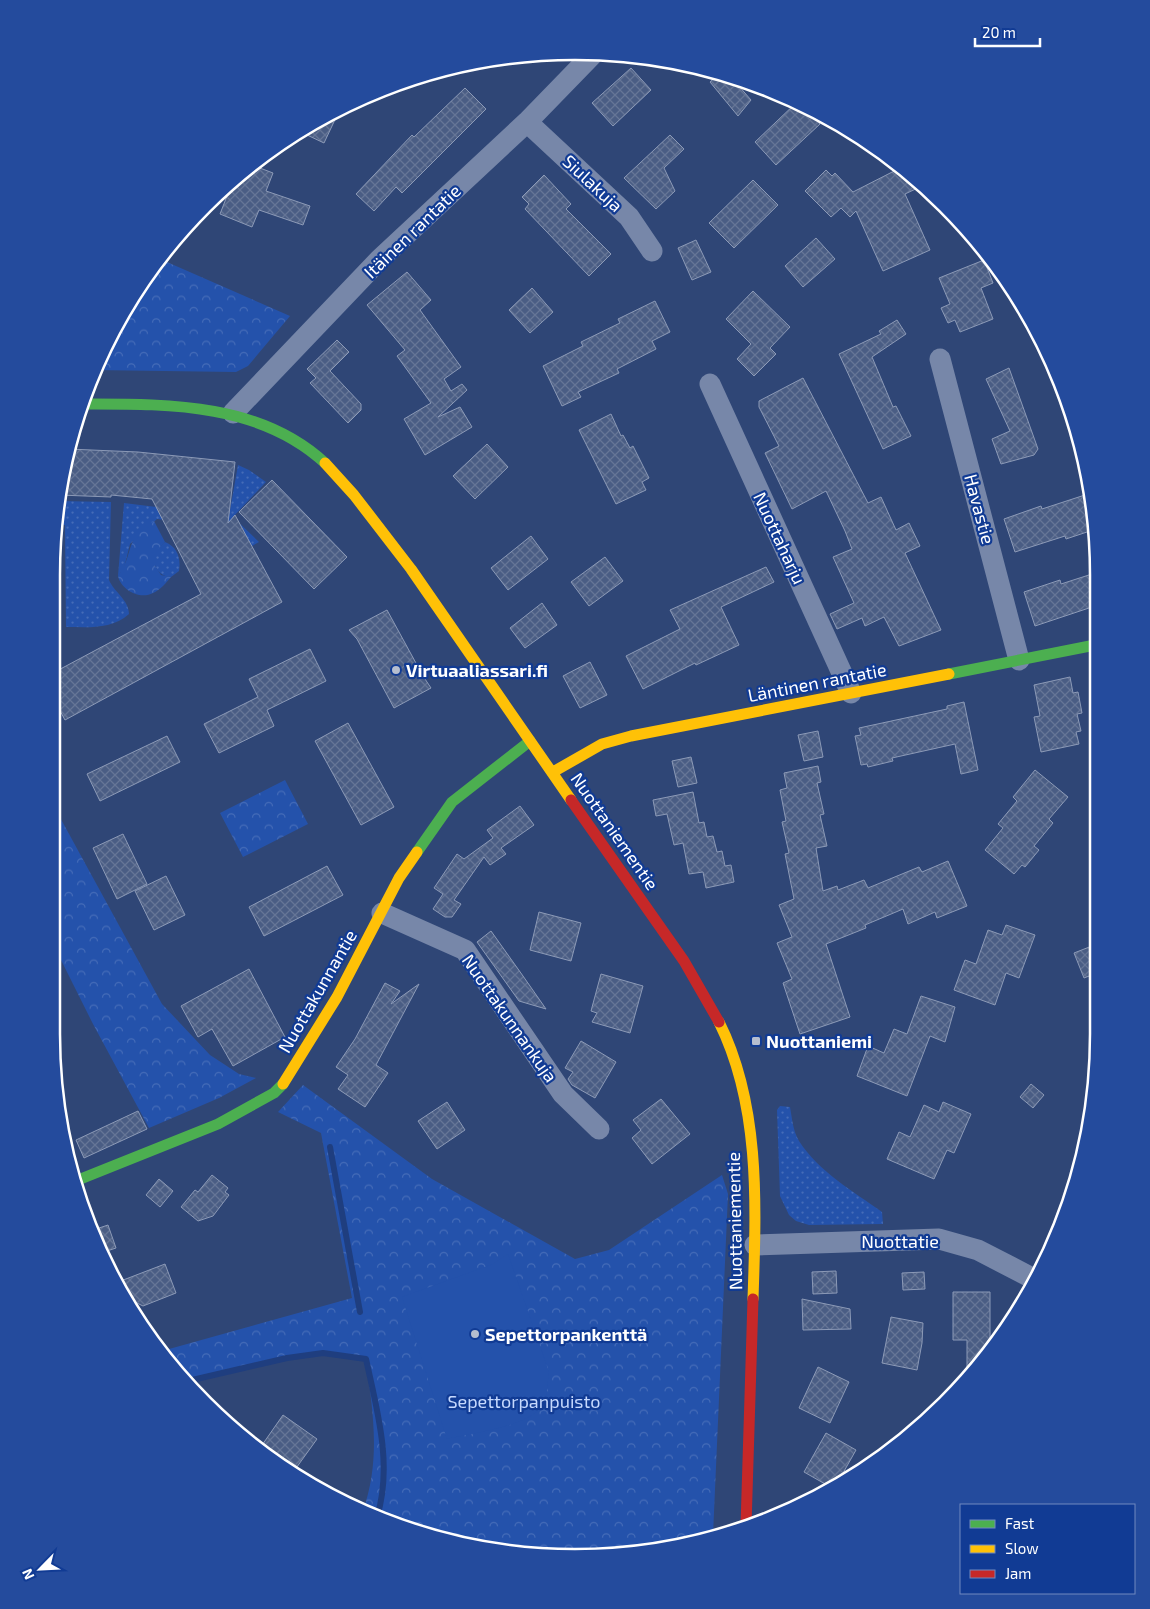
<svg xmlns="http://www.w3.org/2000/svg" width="1150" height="1609" font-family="'Exo 2',sans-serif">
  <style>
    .grass { fill: url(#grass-dots) }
    .forest { fill: url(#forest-crowns) }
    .pitch { fill: #2452ab }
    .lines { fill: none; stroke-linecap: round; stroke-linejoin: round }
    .stream { stroke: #1f3e7f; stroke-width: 6 }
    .building { fill: url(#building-cross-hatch); stroke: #8c9ab7 }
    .street { stroke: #7787a9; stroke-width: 21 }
    .fast { stroke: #4caf50; stroke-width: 11 }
    .slow { stroke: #ffc107; stroke-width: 11 }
    .jam { stroke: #c62828; stroke-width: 11 }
    .poi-dot { fill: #b6becf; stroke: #113b94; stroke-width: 2 }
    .labels { text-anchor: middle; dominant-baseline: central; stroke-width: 4.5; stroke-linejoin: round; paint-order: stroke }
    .street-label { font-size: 18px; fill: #fff; stroke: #113b94 }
    .poi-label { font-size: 18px; font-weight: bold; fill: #fff; stroke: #113b94; text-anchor: start }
    .park-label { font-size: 18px; fill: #c6d9fe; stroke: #113b94 }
    .rim { fill: none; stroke: #fff; stroke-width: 2.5 }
  </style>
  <defs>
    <pattern id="grass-dots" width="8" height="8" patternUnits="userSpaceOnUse" patternTransform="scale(1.25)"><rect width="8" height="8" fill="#2452ab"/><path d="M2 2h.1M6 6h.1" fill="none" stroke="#456cb8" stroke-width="1.8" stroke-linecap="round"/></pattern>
    <pattern id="forest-crowns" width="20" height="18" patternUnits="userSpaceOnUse" patternTransform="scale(1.25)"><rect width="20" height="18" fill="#2452ab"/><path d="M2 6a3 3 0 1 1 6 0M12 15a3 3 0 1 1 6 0" fill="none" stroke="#456cb8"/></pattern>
    <pattern id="building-cross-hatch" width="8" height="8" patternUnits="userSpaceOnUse" patternTransform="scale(1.25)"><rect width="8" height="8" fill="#4a5d84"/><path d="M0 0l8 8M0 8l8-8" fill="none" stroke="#657596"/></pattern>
  </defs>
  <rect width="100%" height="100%" fill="#2f4676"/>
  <path class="grass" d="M 238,465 L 249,470 L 266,482 L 233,517 L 259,542 L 245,550 L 234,528 L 157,519 L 130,544 L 124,568 L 118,576 L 124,503 L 229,516 Z
    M 59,501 L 111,502 L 109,580 C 114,592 129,600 129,614 C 111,630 88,627 66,627 L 65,525 L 56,525 Z
    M 165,542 C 178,547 181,559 179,571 L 171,577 C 157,576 152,565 155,551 Z
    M 780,1106 L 790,1107 C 792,1118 793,1131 799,1141 C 819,1172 853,1191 882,1212 L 883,1224 L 809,1225 L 796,1221 L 789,1215 L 780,1196 L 777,1110 Z"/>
  <path class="forest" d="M 160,259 L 290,316 L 248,366 L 236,372 L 93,370 L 122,313 Z
    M 154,521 L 165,542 L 155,552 L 155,566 L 161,575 L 171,577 C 166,583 160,590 153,593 C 140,600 121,590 118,576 C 135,553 123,539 154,521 Z
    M 285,780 L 308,824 L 243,857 L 220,813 Z
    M 51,801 L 162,1004 L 210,1055 L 239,1074 L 256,1078 L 219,1098 L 149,1128 L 93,1024 L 51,940 Z
    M 303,1085 L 432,1179 L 575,1259 L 609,1250 L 722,1175 L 728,1194 L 713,1535 L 644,1553 L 506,1553 L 439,1540 L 363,1511 C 381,1459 373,1413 366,1359 L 323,1353 L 287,1358 L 188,1381 L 162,1351 L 352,1298 L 321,1133 L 278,1112 Z"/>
  <path class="pitch" d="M 508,1254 L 548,1369 C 548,1381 549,1396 541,1407 C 527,1427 471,1433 447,1439 L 402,1297 L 493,1264 Z"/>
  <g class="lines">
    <path class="stream" d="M 330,1147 L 360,1312
      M 188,1381 L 287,1358 L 323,1353 L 366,1359 C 377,1410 393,1465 377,1517"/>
  </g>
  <path class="building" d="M 631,68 L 651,90 L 613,126 L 592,103 Z
    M 720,73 L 742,81 L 738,85 L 751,100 L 738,116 L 710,82 Z
    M 465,88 L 486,109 L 402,193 L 396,187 L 374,211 L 356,194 L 412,135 L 414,137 Z
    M 797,102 L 820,124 L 776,165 L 755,142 Z
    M 340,109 L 324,143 L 305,134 L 309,124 L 313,121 Z
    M 670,135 L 684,149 L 664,168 L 675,191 L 656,209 L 624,178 Z
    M 252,165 L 273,173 L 266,191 L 310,206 L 303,225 L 259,210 L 252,227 L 220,214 L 234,178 Z
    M 902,167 L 922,186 L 905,194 L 930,250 L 883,271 L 856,211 L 850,217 L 841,208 L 831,217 L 805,191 L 826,170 L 832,176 L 835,173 L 853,192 Z
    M 544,175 L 571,204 L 566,209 L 611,254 L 589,276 L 525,209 L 529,204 L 522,197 Z
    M 753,180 L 778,205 L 734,248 L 709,223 Z
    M 816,238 L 835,259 L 803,287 L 785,266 Z
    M 696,240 L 711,272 L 692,280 L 678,248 Z
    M 984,260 L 993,283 L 981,288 L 993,319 L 960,332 L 955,320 L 948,323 L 941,308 L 950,304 L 939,278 Z
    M 407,272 L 431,300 L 420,310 L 461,367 L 444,379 L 451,391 L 462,384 L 467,390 L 438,417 L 460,407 L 472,427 L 425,455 L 404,419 L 431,403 L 397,356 L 405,350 L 367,305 Z
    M 532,288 L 553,312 L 530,333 L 509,310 Z
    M 753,291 L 790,327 L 770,348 L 776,354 L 754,376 L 737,359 L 751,344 L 726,319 Z
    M 655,301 L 670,332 L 652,341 L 656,349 L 617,369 L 619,373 L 578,392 L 581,397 L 562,406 L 543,366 L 583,346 L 581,342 L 620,323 L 618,319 Z
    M 897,320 L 906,334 L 872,357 L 893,407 L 896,406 L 911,436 L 883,449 L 839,354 L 881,334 L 879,331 Z
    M 337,340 L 349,352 L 330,371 L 361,404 L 361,410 L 348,423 L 310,383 L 316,378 L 307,369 Z
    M 1009,368 L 1038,449 L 1034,455 L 1001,464 L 992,439 L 1010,431 L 986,379 Z
    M 803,378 L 868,503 L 881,497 L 896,530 L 909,523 L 920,546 L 905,553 L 941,630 L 899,646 L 884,617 L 865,626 L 862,618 L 837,629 L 830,614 L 854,603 L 833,557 L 852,549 L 845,531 L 826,491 L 792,509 L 765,453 L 779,446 L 759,407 L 759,401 Z
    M 611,414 L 621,436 L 623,435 L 630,448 L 633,446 L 649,478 L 642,482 L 646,490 L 616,504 L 579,430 Z
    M 487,444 L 508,467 L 475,499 L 453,476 Z
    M 68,449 L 138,452 L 235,462 L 228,523 L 235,515 L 282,602 L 65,720 L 51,694 L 51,674 L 201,594 L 152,499 L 111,495 L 111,497 L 59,495 L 61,473 Z
    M 272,480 L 347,557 L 314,589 L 239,512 Z
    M 1091,493 L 1094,514 L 1089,515 L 1093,530 L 1066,539 L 1065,536 L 1015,552 L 1004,519 L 1041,506 L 1042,509 Z
    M 531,536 L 548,559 L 508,590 L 491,568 Z
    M 605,557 L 623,581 L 589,606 L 571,582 Z
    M 766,567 L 774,582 L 721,607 L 739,645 L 696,665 L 695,663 L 643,689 L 626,656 L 680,629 L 670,610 Z
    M 1095,573 L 1095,606 L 1035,626 L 1024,592 L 1060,580 L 1061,584 Z
    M 542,603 L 557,625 L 525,648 L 510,628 Z
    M 387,610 L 423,676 L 431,688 L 394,708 L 357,639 L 349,630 Z
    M 310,649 L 326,681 L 267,710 L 274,726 L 219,753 L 204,724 L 258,697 L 249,679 Z
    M 590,662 L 607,695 L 580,708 L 563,676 Z
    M 1070,677 L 1073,693 L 1078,692 L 1082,713 L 1077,714 L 1081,731 L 1076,732 L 1079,744 L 1041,752 L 1034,717 L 1040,716 L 1034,685 Z
    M 964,702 L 978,770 L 961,774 L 955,744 L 892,758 L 893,761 L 868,767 L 867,764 L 861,765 L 855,736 L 861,735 L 859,728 L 947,709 L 947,706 Z
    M 348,723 L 394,807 L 361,825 L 315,741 Z
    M 818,731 L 823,757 L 804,761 L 798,735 Z
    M 167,736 L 180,762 L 100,801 L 87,774 Z
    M 691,757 L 697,783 L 678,787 L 672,761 Z
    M 818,766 L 821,782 L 817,783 L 824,814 L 820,815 L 827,846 L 816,848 L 823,891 L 837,886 L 838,890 L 864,880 L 868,888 L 919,867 L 922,872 L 948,861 L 967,906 L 937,918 L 935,912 L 908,924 L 903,909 L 865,925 L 866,928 L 826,944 L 850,1017 L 800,1034 L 783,983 L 792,979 L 777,943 L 792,937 L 779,905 L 794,899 L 785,854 L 789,853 L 782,822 L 786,821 L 780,790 L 787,788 L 784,773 Z
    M 1035,770 L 1068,797 L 1049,819 L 1053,823 L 1034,846 L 1039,850 L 1025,867 L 1022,865 L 1014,874 L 985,850 L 1003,828 L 998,824 L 1017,801 L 1013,797 Z
    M 693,792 L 699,823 L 704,822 L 707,837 L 713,836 L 717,852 L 722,851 L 725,866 L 731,865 L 734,882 L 706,888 L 703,872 L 689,874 L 683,843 L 674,845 L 667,814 L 656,816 L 653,800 Z
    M 520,806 L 534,825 L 501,848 L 506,854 L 490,865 L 484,857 L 454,900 L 461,904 L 452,917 L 445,917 L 433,909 L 443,894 L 434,888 L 457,854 L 464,859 L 493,838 L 487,830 Z
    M 123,834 L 147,884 L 117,899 L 93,848 Z
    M 327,866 L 343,895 L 264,936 L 249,907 Z
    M 166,876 L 185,915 L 154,930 L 135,891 Z
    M 539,912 L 581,923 L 571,961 L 530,950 Z
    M 1006,925 L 1035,935 L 1019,978 L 1006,973 L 995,1005 L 954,990 L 965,960 L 976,964 L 988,930 L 1002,935 Z
    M 491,931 L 523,976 L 546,1009 L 519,1001 L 477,942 Z
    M 1097,944 L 1097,973 L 1084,978 L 1074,953 Z
    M 249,969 L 285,1037 L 233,1066 L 212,1029 L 198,1037 L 181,1006 Z
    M 601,974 L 643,986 L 630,1033 L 592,1022 L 597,1013 L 591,1011 Z
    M 385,983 L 400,991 L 391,1004 L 419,984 L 376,1065 L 388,1073 L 365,1107 L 338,1089 L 348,1075 L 336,1067 L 355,1039 Z
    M 921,996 L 955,1007 L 945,1042 L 930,1036 L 907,1096 L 857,1076 L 868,1046 L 884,1053 L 894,1029 L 907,1034 Z
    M 581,1041 L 616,1062 L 595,1098 L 572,1085 L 568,1079 L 573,1072 L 565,1068 Z
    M 1031,1084 L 1044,1095 L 1033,1108 L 1020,1097 Z
    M 661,1099 L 690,1134 L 652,1164 L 632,1138 L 641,1130 L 633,1120 Z
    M 447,1102 L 465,1130 L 437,1149 L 418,1121 Z
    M 943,1102 L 971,1114 L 954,1153 L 947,1150 L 934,1179 L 887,1159 L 899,1132 L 910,1137 L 924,1105 L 939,1112 Z
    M 138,1111 L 147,1129 L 84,1158 L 76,1140 Z
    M 212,1175 L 228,1188 L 225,1192 L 229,1195 L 213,1216 L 198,1221 L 181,1207 L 195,1190 L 198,1192 Z
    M 159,1179 L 173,1191 L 160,1207 L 146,1195 Z
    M 108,1225 L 116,1248 L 101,1253 L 90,1231 Z
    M 165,1264 L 176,1293 L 143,1306 L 137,1303 L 130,1306 L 118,1282 Z
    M 836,1271 L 837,1293 L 813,1294 L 812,1272 Z
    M 924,1272 L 925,1289 L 903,1290 L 902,1273 Z
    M 953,1292 L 990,1292 L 990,1353 L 967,1378 L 967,1340 L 953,1340 Z
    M 802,1299 L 850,1309 L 851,1329 L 803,1330 Z
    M 891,1317 L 923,1323 L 922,1343 L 917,1370 L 882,1363 Z
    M 818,1367 L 849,1382 L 830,1423 L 799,1408 Z
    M 283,1415 L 317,1439 L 294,1471 L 260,1448 Z
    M 826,1433 L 856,1450 L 834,1489 L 804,1472 Z"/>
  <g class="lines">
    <path class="street" d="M 527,122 L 629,217 L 652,251
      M 940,359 L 1019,660
      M 710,384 L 851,693
      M 233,413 L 379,260 L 527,122 L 594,53
      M 382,913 L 465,950 L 563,1094 L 599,1129
      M 755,1245 L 939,1239 L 978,1250 L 1036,1280"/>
    <path class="fast" d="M 82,404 C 166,404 259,402 325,463
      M 949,674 L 1095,645
      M 417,852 L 452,802 L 530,741
      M 73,1182 L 218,1124 L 274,1093 L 283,1084"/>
    <path class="slow" d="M 325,463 L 354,495 L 411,569 L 571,800
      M 553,772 L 602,744 L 631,736 L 949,674
      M 719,1022 C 761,1106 756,1207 753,1299
      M 283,1084 L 337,997 L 399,878 L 417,852"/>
    <path class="jam" d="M 571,800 L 684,961 L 719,1022
      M 746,1526 L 753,1299"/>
  </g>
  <g class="poi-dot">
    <circle cx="396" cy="670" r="5"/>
    <rect x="751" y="1036" width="10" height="10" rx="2.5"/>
    <circle cx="475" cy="1334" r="5"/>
  </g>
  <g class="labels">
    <g class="street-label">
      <text transform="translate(593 183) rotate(43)">Siulakuja</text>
      <text transform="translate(412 231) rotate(-44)">Itäinen rantatie</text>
      <text transform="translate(980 509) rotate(75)">Havastie</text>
      <text transform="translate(780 538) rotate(65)">Nuottaharju</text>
      <text transform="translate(817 682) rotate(-11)">Läntinen rantatie</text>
      <text transform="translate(615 831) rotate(55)">Nuottaniementie</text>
      <text transform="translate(317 991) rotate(-60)">Nuottakunnantie</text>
      <text transform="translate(510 1018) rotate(55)">Nuottakunnankuja</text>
      <text transform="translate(734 1221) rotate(-91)">Nuottaniementie</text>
      <text x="900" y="1241">Nuottatie</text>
    </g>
    <g class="poi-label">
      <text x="406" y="670">Virtuaaliassari.fi</text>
      <text x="766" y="1041">Nuottaniemi</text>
      <text x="485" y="1334">Sepettorpankenttä</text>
    </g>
    <g class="park-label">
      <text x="524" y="1401">Sepettorpanpuisto</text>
    </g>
  </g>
  <path d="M0 0H1150V1609H0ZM575 60H575A515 515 0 0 1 1090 575V1034A515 515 0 0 1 575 1549H575A515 515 0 0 1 60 1034V575A515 515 0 0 1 575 60Z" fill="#244b9d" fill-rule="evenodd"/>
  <path class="rim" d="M575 60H575A515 515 0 0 1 1090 575V1034A515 515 0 0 1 575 1549H575A515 515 0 0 1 60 1034V575A515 515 0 0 1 575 60Z"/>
  <rect x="960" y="1504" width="175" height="90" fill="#113b94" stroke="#7089bf"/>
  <rect x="970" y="1520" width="25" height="8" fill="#4caf50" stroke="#7089bf"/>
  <text x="1005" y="1529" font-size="15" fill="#ffffff">Fast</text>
  <rect x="970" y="1545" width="25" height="8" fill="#ffc107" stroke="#7089bf"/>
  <text x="1005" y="1554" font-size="15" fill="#ffffff">Slow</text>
  <rect x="970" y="1570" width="25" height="8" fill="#c62828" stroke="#7089bf"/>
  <text x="1005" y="1579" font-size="15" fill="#ffffff">Jam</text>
  <g transform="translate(40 1569) rotate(246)" stroke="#113b94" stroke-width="4" paint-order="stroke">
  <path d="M0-4L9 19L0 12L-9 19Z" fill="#ffffff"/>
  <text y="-8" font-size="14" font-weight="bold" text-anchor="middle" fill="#ffffff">N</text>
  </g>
  <path d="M975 38v8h65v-8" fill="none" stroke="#ffffff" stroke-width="2.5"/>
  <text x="982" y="38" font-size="15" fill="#ffffff" stroke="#113b94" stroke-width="4" paint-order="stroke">20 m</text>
</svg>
